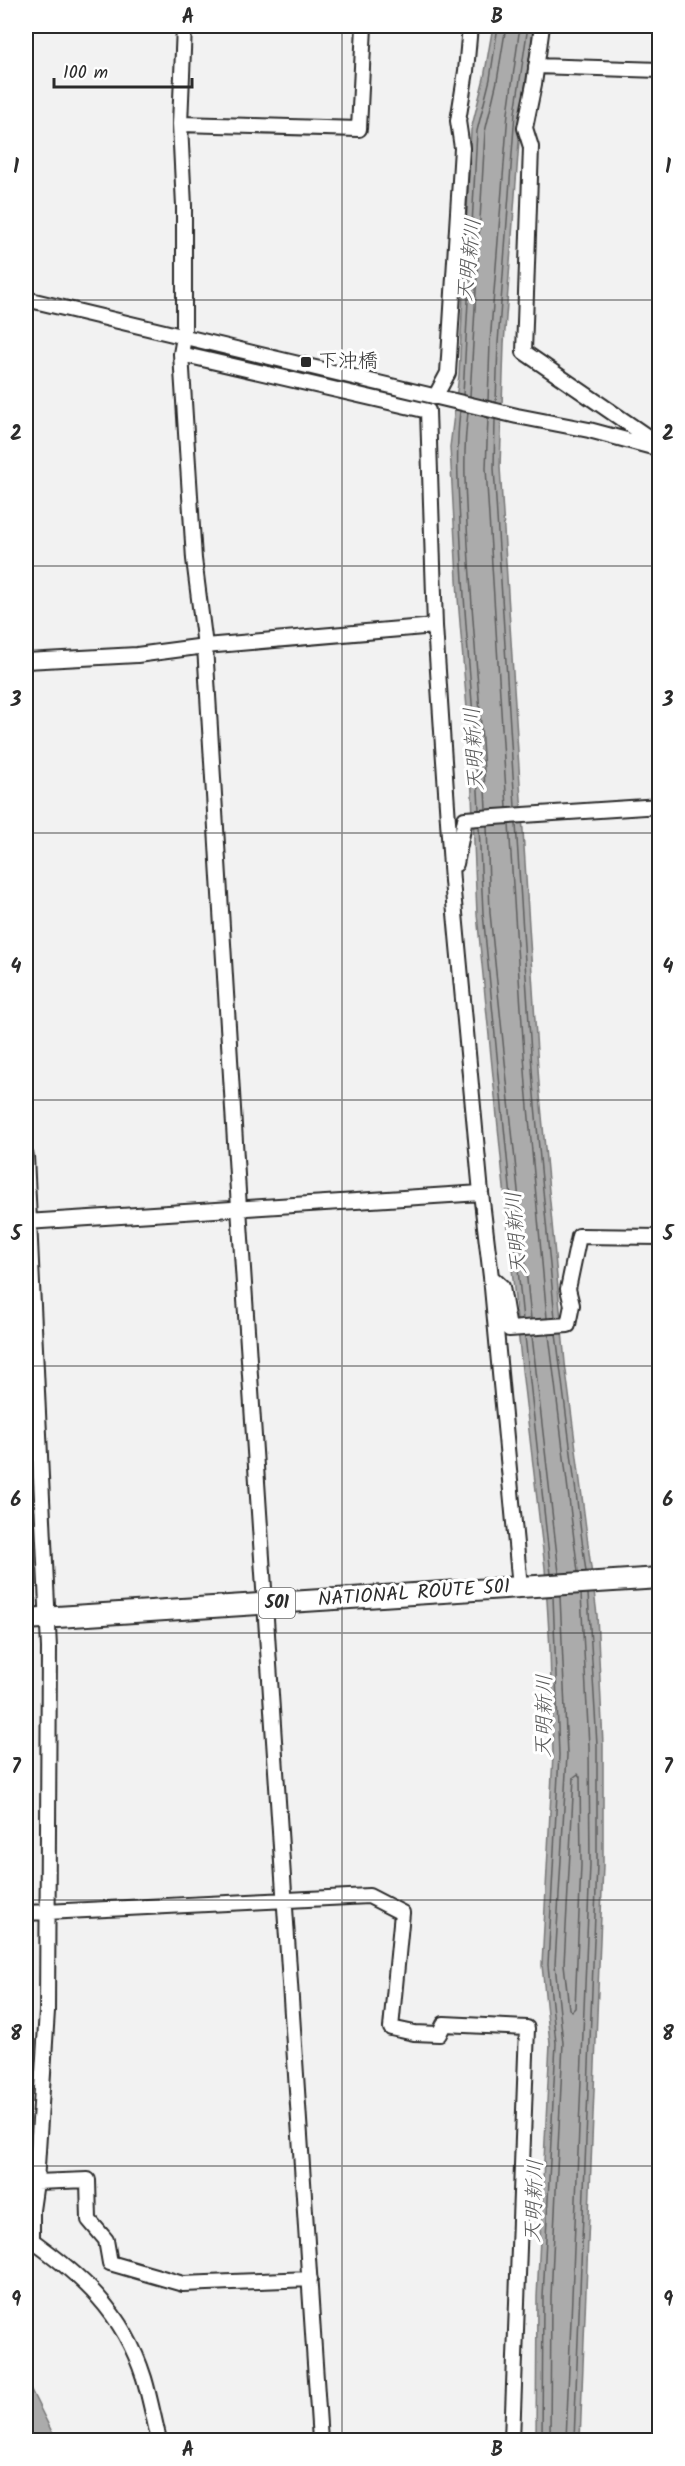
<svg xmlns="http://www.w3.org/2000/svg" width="685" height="2466" font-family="Kalam,'Klee One',sans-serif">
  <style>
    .water { fill: #ababab; stroke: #787878; stroke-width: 1.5 }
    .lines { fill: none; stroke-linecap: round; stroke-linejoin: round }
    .shore { stroke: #5e5e5e; stroke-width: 1.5 }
    .minor-casing { stroke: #2b2b2b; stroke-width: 18 }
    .highway-casing { stroke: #2b2b2b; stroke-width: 24 }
    .minor { stroke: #fff; stroke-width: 14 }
    .highway { stroke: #fff; stroke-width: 20 }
    .grid { fill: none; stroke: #2b2b2b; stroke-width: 1.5; stroke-opacity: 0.55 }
    .poi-dot { fill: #2b2b2b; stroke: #fff; stroke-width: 2 }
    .labels { text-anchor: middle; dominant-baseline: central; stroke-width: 6; stroke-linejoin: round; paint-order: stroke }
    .shield { fill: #fff; stroke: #6b6b6b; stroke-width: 1.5 }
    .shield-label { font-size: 18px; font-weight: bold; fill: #2b2b2b }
    .poi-label { font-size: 20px; fill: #2b2b2b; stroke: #fff; text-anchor: start }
    .street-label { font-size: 20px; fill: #2b2b2b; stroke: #fff }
    .water-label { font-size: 21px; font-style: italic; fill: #585858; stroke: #fff }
    .neatline { fill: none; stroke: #2b2b2b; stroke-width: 2 }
    .grid-label { font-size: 20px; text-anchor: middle; font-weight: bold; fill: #2b2b2b }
  </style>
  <rect width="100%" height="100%" fill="#f2f2f2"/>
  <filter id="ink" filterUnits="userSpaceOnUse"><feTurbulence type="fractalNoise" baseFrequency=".0167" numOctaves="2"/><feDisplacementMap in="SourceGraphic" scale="12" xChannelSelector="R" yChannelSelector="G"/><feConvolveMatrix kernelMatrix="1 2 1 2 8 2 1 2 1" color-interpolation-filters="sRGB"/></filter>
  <g filter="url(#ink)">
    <path class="water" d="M 493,26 L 534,26 L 521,114 L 504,344 L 500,467 L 539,1084 L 565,1363 L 597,1615 L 603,1745 L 603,1865 L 580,2440 L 536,2440 L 537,2297 L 550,2043 L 542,1965 L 553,1755 L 550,1649 L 545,1568 L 522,1370 L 477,914 L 470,746 L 458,598 L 450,447 L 459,375 L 471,130 L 484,78 Z
      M 26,2380 L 56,2440 L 26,2440 Z"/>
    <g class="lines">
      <path class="shore" d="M 463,395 L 477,131 L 490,79 L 498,26
        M 470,396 L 485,132 L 497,81 L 506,26
        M 488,401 L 490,343 L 508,113 L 520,26
        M 496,402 L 498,343 L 515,113 L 528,26
        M 460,411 C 455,456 459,498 461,544 C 465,633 475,721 479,810
        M 468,413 C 462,457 466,500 468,545 C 473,633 482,721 486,809
        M 488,418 L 486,468 L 507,808
        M 495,419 L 494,468 L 515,807
        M 509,824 L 526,1085 L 547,1318
        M 516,824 L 533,1084 L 555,1318
        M 479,826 L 483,913 L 523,1320
        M 487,826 L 490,913 L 531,1319
        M 556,1334 L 586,1572
        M 549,1335 L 578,1572
        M 525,1336 L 551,1574
        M 532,1336 L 559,1573
        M 578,1774 L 580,1777 L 581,1865 L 575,2008 L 572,2011 L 569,2009 L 564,1964 L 574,1777 Z
        M 542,2440 L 543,2297 L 556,2043 L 548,1965 L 559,1755 L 553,1596
        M 550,2440 L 551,2297 L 563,2043 L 555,1964 L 567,1755 L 560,1596
        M 566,2440 L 590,1865 L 589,1746 L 581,1594
        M 574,2440 L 597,1865 L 597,1745 L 588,1594"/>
      <defs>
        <path id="minor" d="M 184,26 L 180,124 L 184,206 L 184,337 L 181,354 L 194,559 L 205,646 L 239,1208 L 320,2440
          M 542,26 L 534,84 L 525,128 L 531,147 L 524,352 L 658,444
          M 536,66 L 660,70
          M 180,124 L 359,129 L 364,26
          M 26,299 L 517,416 L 589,430 L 660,449
          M 181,354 L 428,411 L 435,626 L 452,881 L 481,1193 L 491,1277 L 520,1587
          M 435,397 L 448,373 L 462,148 L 458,121 L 466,71 L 470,26
          M 26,661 L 137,655 L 205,646 L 435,626
          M 456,864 L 465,819 L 660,806
          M 26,1156 L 49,1648 L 47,2011 L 36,2182 L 32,2210 L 32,2240
          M 26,1222 L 481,1193
          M 491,1277 L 502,1287 L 509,1329 L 568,1325 L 572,1305 L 568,1289 L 579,1236 L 660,1237
          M 26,1913 L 369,1896 L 402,1913 L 391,2028 L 414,2033 L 439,2034 L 444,2024 L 527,2028 L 512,2440
          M 36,2182 L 88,2180 L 89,2220 L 106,2240 L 110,2263 L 183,2284 L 310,2279
          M 26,2236 C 81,2275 123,2311 144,2378 C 150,2398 154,2420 159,2440"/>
        <path id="highway" d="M 26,1619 L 660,1578"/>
      </defs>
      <use href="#minor" class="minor-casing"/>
      <use href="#highway" class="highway-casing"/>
      <use href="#minor" class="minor"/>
      <use href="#highway" class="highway"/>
    </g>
  </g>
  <path class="grid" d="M 342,26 L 342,2440M 26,300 L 660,300M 26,566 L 660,566M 26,833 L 660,833M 26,1100 L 660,1100M 26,1366 L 660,1366M 26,1633 L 660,1633M 26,1900 L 660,1900M 26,2166 L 660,2166"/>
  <rect class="poi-dot" x="300" y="356" width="12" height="12" rx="3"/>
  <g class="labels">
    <rect class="shield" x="259" y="1588" width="36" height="30" rx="4.5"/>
    <g class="shield-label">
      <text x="277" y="1603">501</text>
    </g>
    <g class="poi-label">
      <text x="318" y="362">下沖橋</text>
    </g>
    <g class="street-label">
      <text transform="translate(414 1594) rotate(-4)">NATIONAL ROUTE 501</text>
    </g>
    <g class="water-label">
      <text transform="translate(470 260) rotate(-84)">天明新川</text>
      <text transform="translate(475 749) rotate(-93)">天明新川</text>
      <text transform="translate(517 1233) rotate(-94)">天明新川</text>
      <text transform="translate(545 1716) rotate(-89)">天明新川</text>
      <text transform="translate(535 2201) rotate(-88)">天明新川</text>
    </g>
  </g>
  <rect width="685" height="2466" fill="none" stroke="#fff" stroke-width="66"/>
  <path d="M54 78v9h138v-9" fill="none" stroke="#2b2b2b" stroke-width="3"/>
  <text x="63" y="78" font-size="18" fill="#2b2b2b" stroke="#ffffff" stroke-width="4.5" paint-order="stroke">100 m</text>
  <rect x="33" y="33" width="619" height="2400" class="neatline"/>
  <g class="grid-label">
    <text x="188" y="23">A</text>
    <text x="497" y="23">B</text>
    <text x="16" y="173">1</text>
    <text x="668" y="173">1</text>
    <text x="16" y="440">2</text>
    <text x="668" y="440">2</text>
    <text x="16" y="706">3</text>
    <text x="668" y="706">3</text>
    <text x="16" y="973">4</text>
    <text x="668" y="973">4</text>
    <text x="16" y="1240">5</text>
    <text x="668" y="1240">5</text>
    <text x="16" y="1506">6</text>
    <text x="668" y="1506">6</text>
    <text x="16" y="1773">7</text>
    <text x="668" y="1773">7</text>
    <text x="16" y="2040">8</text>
    <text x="668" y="2040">8</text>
    <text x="16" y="2306">9</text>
    <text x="668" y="2306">9</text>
    <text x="188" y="2456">A</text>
    <text x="497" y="2456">B</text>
  </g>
</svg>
